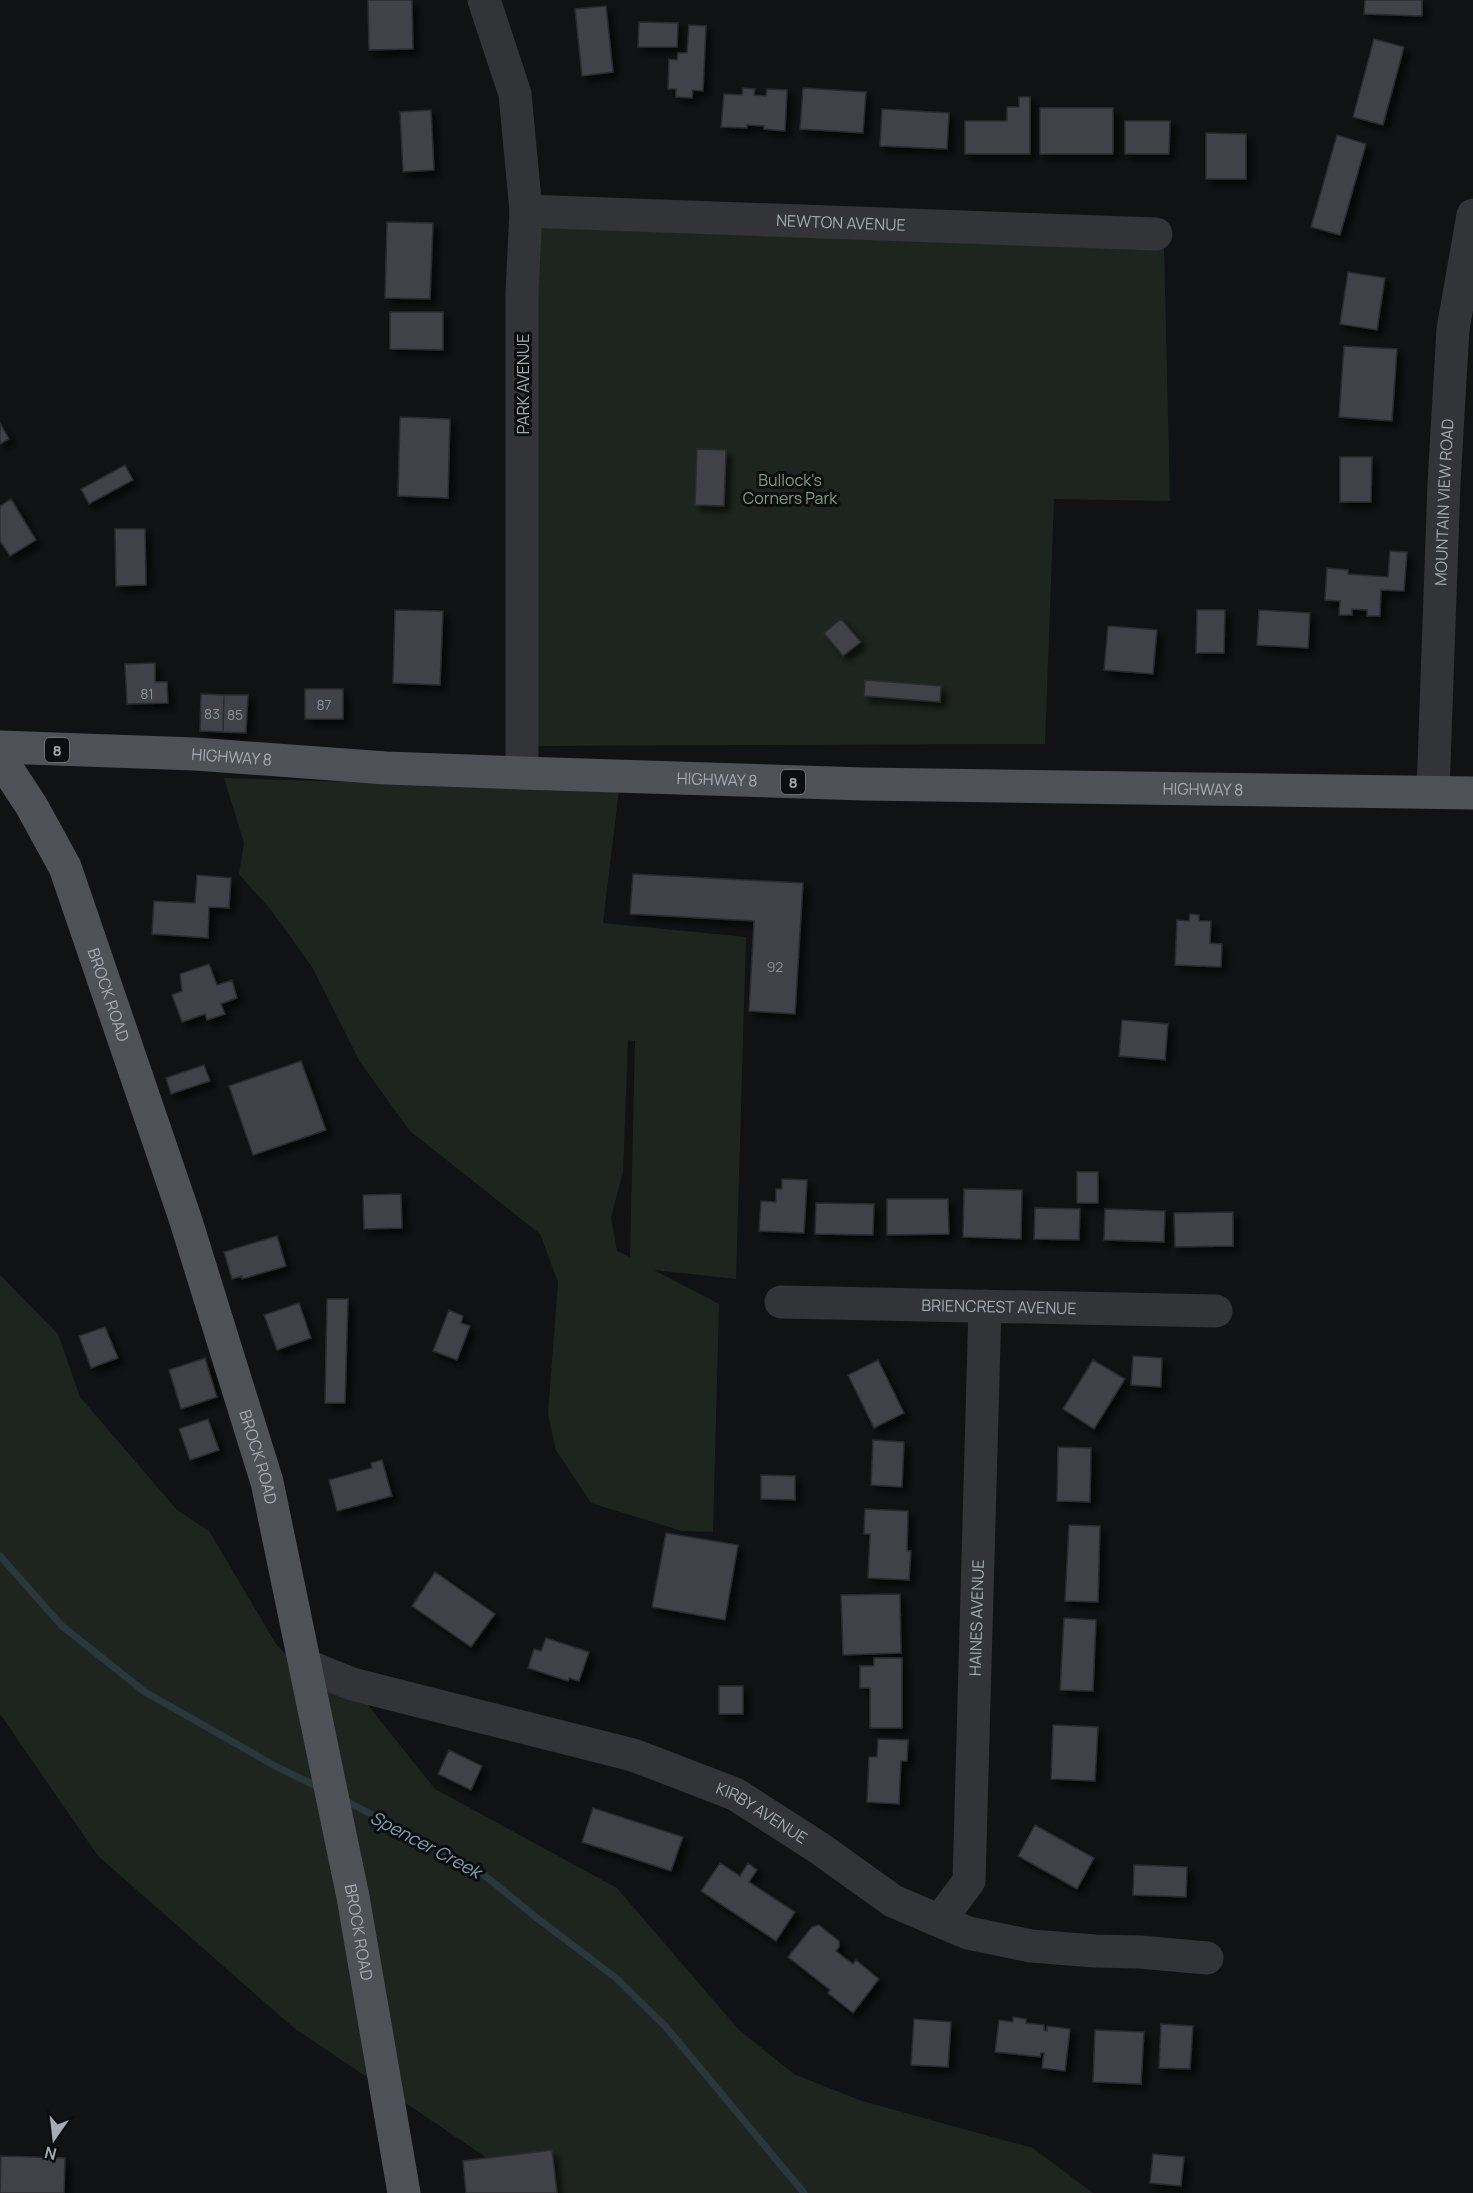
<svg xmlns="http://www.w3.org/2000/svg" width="1473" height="2193" font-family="Manrope,sans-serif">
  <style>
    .green { fill: #1e251e; fill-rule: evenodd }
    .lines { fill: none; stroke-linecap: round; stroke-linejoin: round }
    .stream { stroke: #2b373b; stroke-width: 7 }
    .building { fill: #404246; stroke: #2b2c2f; stroke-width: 1.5; filter: url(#shadow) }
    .minor { stroke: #323438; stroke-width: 33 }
    .major { stroke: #4e5256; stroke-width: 33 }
    .labels { text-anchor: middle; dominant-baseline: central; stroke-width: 6; stroke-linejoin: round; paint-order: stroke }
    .number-label { font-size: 14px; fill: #8a9198 }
    .shield { fill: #0c0d0e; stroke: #767c82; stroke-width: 1.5 }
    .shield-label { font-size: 15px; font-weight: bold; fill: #a3abb3 }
    .street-label { font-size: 16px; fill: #a3abb3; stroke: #0c0d0e }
    .park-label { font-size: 16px; fill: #809e7a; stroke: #0c0d0e }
    .water-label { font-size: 18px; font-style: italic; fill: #7aa1ae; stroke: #0c0d0e }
  </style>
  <defs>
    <filter id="shadow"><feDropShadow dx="5.5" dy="5.5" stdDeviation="3" flood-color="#0009"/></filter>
  </defs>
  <rect width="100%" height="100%" fill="#111213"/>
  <path class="green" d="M 537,223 L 1164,246 L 1170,501 L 1054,499 L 1045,744 L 530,746 Z
    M 224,778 L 619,790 L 603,923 L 746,937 L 736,1279 L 654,1270 L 719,1304 L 713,1532 L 682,1531 L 591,1503 L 556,1450 L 548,1414 L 558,1282 L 540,1234 L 410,1131 L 360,1062 L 312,967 L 271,910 L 239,874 L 244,843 ZM 628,1040 L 635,1041 L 630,1257 L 617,1251 L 611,1217 L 623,1172 Z
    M 0,1275 L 58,1334 L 80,1397 L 177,1510 L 209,1531 L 276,1644 L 311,1681 L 359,1694 L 435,1789 L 617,1888 L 739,2030 L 794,2074 L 862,2101 L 1033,2148 L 1093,2193 L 539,2193 L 294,2028 L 98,1856 L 0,1714 Z"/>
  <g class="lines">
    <path class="stream" d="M 0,1556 L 62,1626 L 145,1692 L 277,1767 L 320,1788
      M 344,1800 L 478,1870 L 537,1918 L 616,1978 L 666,2027 L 804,2193"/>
  </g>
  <path class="building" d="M 368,0 L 412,0 L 413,49 L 369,50 Z
    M 1365,0 L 1422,0 L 1422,16 L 1364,14 Z
    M 606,6 L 613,72 L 582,76 L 575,9 Z
    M 639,22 L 678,23 L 677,47 L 638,47 Z
    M 689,25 L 706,26 L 703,91 L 693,90 L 692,98 L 676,97 L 676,89 L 668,89 L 669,59 L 677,60 L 678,53 L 687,53 Z
    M 1374,39 L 1404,47 L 1383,125 L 1353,117 Z
    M 743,88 L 755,89 L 754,95 L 766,96 L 767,89 L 787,90 L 785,131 L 764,129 L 764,126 L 747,125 L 747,128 L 721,127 L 724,94 L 742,95 Z
    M 803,88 L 866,92 L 863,133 L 800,129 Z
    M 1019,97 L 1030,97 L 1030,154 L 965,154 L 965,121 L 1007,121 L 1007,107 L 1019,107 Z
    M 1040,108 L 1113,108 L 1113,154 L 1040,154 Z
    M 882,109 L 949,113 L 947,149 L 880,146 Z
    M 431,110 L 434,170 L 403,172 L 400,112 Z
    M 1125,121 L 1170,121 L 1169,154 L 1125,154 Z
    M 1206,133 L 1246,134 L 1246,179 L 1206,179 Z
    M 1337,135 L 1366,144 L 1340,235 L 1311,227 Z
    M 387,222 L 433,223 L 430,299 L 385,298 Z
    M 1348,272 L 1385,278 L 1377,330 L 1340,324 Z
    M 390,312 L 443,312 L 443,350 L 390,349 Z
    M 1344,346 L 1397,349 L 1392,421 L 1339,417 Z
    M 400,417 L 450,419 L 448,498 L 398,496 Z
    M 0,423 L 9,439 L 0,444 Z
    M 697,449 L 726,450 L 724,506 L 695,505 Z
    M 1340,457 L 1372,457 L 1371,502 L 1340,502 Z
    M 125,465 L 133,480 L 89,504 L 81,489 Z
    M 11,499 L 36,540 L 10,556 L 0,541 L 0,506 Z
    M 115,529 L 145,529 L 146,585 L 116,586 Z
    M 1390,551 L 1407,552 L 1404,591 L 1381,590 L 1380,616 L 1367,616 L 1367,610 L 1352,609 L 1352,615 L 1339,615 L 1340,601 L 1325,600 L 1327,568 L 1348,570 L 1348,574 L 1388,577 Z
    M 395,610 L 443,611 L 440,685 L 393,683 Z
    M 1197,610 L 1225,610 L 1224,653 L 1196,653 Z
    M 1259,610 L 1310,613 L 1308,648 L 1257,645 Z
    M 841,619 L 861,642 L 843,656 L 824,633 Z
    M 1108,626 L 1157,630 L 1153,674 L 1104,670 Z
    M 155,663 L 155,682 L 167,682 L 168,703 L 127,704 L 125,664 Z
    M 865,680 L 941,686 L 940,702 L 864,696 Z
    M 305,689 L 343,689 L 343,719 L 305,719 Z
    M 201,694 L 224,695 L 223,732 L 200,731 Z
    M 224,695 L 248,695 L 246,733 L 223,732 Z
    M 633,874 L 803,883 L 795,1014 L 749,1011 L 754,921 L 630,914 Z
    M 197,875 L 231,878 L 229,908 L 209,907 L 208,938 L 152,934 L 154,901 L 195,903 Z
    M 1190,914 L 1199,915 L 1199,921 L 1211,921 L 1210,943 L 1222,944 L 1221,967 L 1175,965 L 1177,920 L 1189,921 Z
    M 209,964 L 217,985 L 232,980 L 237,998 L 221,1004 L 225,1014 L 207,1020 L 205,1014 L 182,1022 L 172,995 L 182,991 L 180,974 Z
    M 1122,1020 L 1168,1024 L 1165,1060 L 1119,1056 Z
    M 301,1061 L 326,1130 L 253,1155 L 229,1086 Z
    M 204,1065 L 210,1081 L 171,1094 L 166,1078 Z
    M 1077,1172 L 1098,1172 L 1098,1203 L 1077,1203 Z
    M 782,1179 L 807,1180 L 804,1233 L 759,1231 L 761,1201 L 776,1202 L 776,1189 L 782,1189 Z
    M 964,1189 L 1022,1190 L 1021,1239 L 963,1237 Z
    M 401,1194 L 402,1228 L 364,1229 L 363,1195 Z
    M 887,1199 L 948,1199 L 949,1234 L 887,1235 Z
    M 816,1203 L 874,1204 L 873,1235 L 815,1234 Z
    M 1035,1208 L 1080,1209 L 1079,1240 L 1034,1239 Z
    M 1105,1209 L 1165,1211 L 1164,1242 L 1104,1240 Z
    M 1233,1212 L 1233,1246 L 1175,1247 L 1174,1213 Z
    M 277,1236 L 286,1266 L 242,1279 L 242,1276 L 232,1279 L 224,1252 Z
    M 327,1299 L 348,1299 L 345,1403 L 325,1403 Z
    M 299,1303 L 311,1338 L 277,1350 L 264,1315 Z
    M 449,1310 L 463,1316 L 461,1323 L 470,1326 L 457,1360 L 433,1351 Z
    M 105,1327 L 118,1358 L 91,1368 L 79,1336 Z
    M 1133,1356 L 1162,1358 L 1161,1387 L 1131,1385 Z
    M 205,1358 L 217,1397 L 181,1409 L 169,1370 Z
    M 878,1360 L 904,1413 L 874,1428 L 848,1375 Z
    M 1093,1360 L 1125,1379 L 1094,1429 L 1063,1409 Z
    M 208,1419 L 219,1450 L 190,1460 L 179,1429 Z
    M 873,1440 L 904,1442 L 902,1487 L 871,1485 Z
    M 1058,1447 L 1091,1448 L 1090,1502 L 1057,1501 Z
    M 382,1460 L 392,1496 L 337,1511 L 329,1480 L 372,1468 L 371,1463 Z
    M 761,1475 L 795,1476 L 795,1500 L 761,1499 Z
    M 865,1509 L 908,1511 L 907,1551 L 911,1551 L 909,1580 L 868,1578 L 870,1534 L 864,1534 Z
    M 1069,1525 L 1100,1526 L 1098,1602 L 1065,1601 Z
    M 666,1533 L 738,1545 L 725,1620 L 652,1607 Z
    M 435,1572 L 495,1614 L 471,1647 L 412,1606 Z
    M 900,1594 L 901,1653 L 843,1655 L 841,1595 Z
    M 1064,1618 L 1096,1620 L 1093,1691 L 1060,1690 Z
    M 546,1638 L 589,1652 L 579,1681 L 569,1678 L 568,1681 L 528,1668 L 534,1649 L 541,1651 Z
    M 874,1658 L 902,1658 L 902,1728 L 870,1728 L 870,1688 L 860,1688 L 860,1666 L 874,1666 Z
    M 719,1686 L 743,1686 L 743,1714 L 719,1714 Z
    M 1053,1725 L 1098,1727 L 1095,1781 L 1051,1779 Z
    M 878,1739 L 908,1740 L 907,1761 L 901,1761 L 899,1804 L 867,1802 L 869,1757 L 877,1757 Z
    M 449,1750 L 482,1766 L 471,1790 L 438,1774 Z
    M 593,1808 L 683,1837 L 671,1871 L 582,1842 Z
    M 1035,1825 L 1094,1858 L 1077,1889 L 1018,1856 Z
    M 720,1863 L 740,1876 L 748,1863 L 757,1870 L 749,1882 L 795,1912 L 776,1941 L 701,1891 Z
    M 1134,1865 L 1187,1867 L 1186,1897 L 1133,1895 Z
    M 819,1925 L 839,1941 L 839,1947 L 836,1951 L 853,1964 L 856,1960 L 879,1979 L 853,2013 L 828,1993 L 830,1990 L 788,1957 L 812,1927 Z
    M 1013,2017 L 1026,2019 L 1026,2023 L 1044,2025 L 1044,2030 L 1047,2031 L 1047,2026 L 1070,2029 L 1065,2071 L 1042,2068 L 1044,2053 L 1041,2053 L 1040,2057 L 995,2052 L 999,2020 L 1013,2022 Z
    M 914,2019 L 951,2022 L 948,2067 L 911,2065 Z
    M 1161,2024 L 1193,2026 L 1190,2069 L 1159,2068 Z
    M 1095,2030 L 1144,2032 L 1141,2084 L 1093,2082 Z
    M 552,2150 L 557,2193 L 466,2193 L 463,2161 Z
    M 1153,2154 L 1184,2157 L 1181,2186 L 1150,2183 Z
    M 1,2156 L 65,2158 L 64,2193 L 0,2193 Z"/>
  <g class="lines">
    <g class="minor">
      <path d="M 484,0 L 515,94 L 526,211 L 522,292 L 522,773"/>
      <path id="s1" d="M 526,211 L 1156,234"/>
      <path id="s2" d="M 1433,792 L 1444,483 L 1453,329 L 1473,215"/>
      <path id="s3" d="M 781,1302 L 1216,1311"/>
      <path id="s4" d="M 305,1665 L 352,1684 L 633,1755 L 735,1794 L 819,1848 L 893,1901 L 968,1933 L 1031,1946 L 1095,1951 L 1140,1952 L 1207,1958"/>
      <path id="s5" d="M 940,1920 L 969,1881 L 985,1306"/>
    </g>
    <g class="major">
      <path id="s6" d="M 0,747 L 195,754 L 386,768 L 522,773 L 864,784 L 1473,793"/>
      <path id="s7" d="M 0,758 L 31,805 L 65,867 L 185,1218 L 267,1482 L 353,1897 L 404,2193"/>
    </g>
  </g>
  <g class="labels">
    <g class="number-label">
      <text x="147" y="693">81</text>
      <text x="324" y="704">87</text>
      <text x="212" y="713">83</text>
      <text x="235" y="714">85</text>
      <text x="775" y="966">92</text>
    </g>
    <g class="shield">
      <rect x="45" y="738" width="24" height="24" rx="4.5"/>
      <rect x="781" y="770" width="24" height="24" rx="4.5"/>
    </g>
    <g class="shield-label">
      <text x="57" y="750">8</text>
      <text x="793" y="782">8</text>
    </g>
    <g class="street-label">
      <text stroke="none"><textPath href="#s1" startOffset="315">NEWTON AVENUE</textPath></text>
      <text transform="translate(523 384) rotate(-90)">PARK AVENUE</text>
      <text stroke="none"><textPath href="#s2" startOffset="290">MOUNTAIN VIEW ROAD</textPath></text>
      <text stroke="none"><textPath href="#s6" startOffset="232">HIGHWAY 8</textPath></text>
      <text stroke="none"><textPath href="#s6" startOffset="718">HIGHWAY 8</textPath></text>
      <text stroke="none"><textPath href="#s6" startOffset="1204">HIGHWAY 8</textPath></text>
      <text stroke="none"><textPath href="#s7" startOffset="262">BROCK ROAD</textPath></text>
      <text stroke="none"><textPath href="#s3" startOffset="218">BRIENCREST AVENUE</textPath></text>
      <text stroke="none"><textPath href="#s7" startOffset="748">BROCK ROAD</textPath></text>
      <text stroke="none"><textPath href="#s5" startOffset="312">HAINES AVENUE</textPath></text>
      <text stroke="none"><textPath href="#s4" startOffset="482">KIRBY AVENUE</textPath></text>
      <text stroke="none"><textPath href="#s7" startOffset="1234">BROCK ROAD</textPath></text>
    </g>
    <g class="park-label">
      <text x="790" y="480">Bullock's<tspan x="790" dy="18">Corners Park</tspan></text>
    </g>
    <g class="water-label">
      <text transform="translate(426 1844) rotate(28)">Spencer Creek</text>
    </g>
  </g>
  <g transform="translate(54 2139) rotate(194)" stroke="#0c0d0e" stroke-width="4.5" paint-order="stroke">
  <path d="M0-4.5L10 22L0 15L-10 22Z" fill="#a3abb3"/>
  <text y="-9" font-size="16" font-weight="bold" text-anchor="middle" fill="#a3abb3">N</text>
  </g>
</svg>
